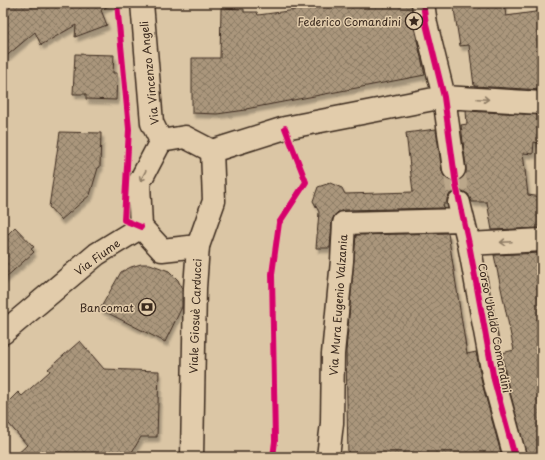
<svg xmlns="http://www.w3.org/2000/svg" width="545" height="460" font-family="'Playpen Sans',sans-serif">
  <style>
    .building { fill: url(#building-cross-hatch); stroke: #3b2a1e; filter: url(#shadow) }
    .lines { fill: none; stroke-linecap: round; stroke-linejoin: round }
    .minor-tunnel { stroke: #bba78a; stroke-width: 22; stroke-dasharray: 22 11; stroke-linecap: butt }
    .minor-casing { stroke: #3b2a1e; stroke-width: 25 }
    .tertiary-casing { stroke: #3b2a1e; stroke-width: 25 }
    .minor { stroke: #e2ccab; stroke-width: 22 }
    .tertiary { stroke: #e2ccab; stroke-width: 22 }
    .cycleway-casing { stroke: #e2ccab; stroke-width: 8 }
    .cycleway { stroke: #d6006c; stroke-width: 6 }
    .oneway { stroke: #8e7b64 }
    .labels { text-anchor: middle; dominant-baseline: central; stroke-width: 3; stroke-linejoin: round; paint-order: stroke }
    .poi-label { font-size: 11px; fill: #3b2a1e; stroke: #e2ccab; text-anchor: end }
    .street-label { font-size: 11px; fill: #3b2a1e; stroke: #e2ccab }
  </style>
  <defs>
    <pattern id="building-cross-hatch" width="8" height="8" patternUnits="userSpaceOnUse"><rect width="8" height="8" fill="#aa967c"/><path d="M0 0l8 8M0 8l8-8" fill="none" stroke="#8c7b65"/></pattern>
    <filter id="shadow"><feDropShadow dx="2.5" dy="4.5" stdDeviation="1" flood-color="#0004"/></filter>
  </defs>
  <rect width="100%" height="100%" fill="#dbc6a5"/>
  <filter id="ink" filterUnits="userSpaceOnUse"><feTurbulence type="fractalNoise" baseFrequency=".025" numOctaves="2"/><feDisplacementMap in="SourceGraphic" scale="8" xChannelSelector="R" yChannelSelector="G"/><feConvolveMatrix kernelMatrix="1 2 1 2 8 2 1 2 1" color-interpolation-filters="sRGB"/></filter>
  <g filter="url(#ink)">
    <path class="building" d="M 3,3 L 114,3 L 101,10 L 107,25 L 75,37 L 76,25 L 41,45 L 35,32 L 3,59 Z
      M 349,3 L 411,3 L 414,27 L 425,75 L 246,109 L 246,110 L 217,114 L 192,113 L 192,58 L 220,58 L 221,8 L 244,9 L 244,12 L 257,12 L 258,15 Z
      M 453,3 L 504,3 L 506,16 L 542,11 L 542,90 L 474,86 L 469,45 L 460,46 Z
      M 75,54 L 114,55 L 113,73 L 117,73 L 116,100 L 86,99 L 86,94 L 73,94 Z
      M 466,111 L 542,115 L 542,144 L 534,142 L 533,154 L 523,153 L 528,195 L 542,197 L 542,228 L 492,230 L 487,202 L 472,202 L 468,194 L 462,191 L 456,191 L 450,194 L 447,199 L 447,204 L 443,204 L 444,208 L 344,210 L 338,212 L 334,216 L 332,222 L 330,248 L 316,248 L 319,212 L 313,201 L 318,187 L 330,183 L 342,188 L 345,194 L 413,192 L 406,133 L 436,129 L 442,171 L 444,176 L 450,181 L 456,181 L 462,179 L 466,173 L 466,167 L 461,125 L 467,124 Z
      M 60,132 L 101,133 L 100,167 L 98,168 L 90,195 L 61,220 L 49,207 Z
      M 15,227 L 34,247 L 31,249 L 34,252 L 3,280 L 3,239 Z
      M 448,233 L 467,354 L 476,352 L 482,383 L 502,457 L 348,457 L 346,351 L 356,235 Z
      M 542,253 L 542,457 L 527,457 L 506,377 L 502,353 L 514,350 L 494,255 Z
      M 141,264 L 150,264 L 169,271 L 178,280 L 182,289 L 182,307 L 165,342 L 100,309 L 121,272 L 131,267 Z
      M 80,341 L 104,369 L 159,371 L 157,437 L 141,437 L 129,457 L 14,457 L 27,445 L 3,417 L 3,407 L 18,392 L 22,396 L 50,371 L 48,369 Z"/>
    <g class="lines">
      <path class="minor-tunnel" d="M 454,169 L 459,203"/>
      <defs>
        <path id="minor" d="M 142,3 L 152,123 L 161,141
          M 161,141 L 185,137 L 212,151
          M 454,169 L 444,97 L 542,103
          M 459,203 L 469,244 L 494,380 L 515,457
          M 141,227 L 139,183 L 161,141
          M 141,227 L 162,250 L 198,246
          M 469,244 L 542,240
          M 3,333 L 97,254 L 141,227
          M 328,457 L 332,423 L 333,354 L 342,261 L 344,223 L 463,220"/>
        <path id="tertiary" d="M 192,457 L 195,288 L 198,246 L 214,201 L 212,151 L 285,128 L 444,97 L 426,24 L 423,3"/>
      </defs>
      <use href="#minor" class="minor-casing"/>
      <use href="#tertiary" class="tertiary-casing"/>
      <use href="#minor" class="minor"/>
      <use href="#tertiary" class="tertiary"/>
      <defs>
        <path id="cycleway" d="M 117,3 L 129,129 L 124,220 L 141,227
          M 423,3 L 426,24 L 444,97 L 456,185 L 469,244 L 494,380 L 515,457
          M 273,457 L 275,441 L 272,274 L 279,223 L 306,182 L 285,128"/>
      </defs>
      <use href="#cycleway" class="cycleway-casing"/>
      <use href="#cycleway" class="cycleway"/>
    </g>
    <defs><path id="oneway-shaft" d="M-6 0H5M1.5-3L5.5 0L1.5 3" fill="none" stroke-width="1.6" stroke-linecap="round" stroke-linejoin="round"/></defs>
    <g class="oneway">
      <use href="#oneway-shaft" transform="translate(483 99) rotate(3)"/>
      <use href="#oneway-shaft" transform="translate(143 176) rotate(118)"/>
      <use href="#oneway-shaft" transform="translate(506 242) rotate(177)"/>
    </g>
  </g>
  <defs>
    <symbol id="sight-ring" viewBox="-11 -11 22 22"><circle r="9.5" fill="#e2ccab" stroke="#3b2a1e" stroke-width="1.5"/><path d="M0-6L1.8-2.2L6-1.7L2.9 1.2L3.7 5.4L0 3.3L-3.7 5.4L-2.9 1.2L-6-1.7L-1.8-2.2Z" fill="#3b2a1e"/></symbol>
    <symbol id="bank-ring" viewBox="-11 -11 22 22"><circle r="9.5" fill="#e2ccab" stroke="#3b2a1e" stroke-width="1.5"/><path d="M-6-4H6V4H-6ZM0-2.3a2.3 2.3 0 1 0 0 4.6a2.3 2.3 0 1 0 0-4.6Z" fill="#3b2a1e"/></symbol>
  </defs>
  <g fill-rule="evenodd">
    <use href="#sight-ring" x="404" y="11" width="20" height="20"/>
    <use href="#bank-ring" x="137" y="297" width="20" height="20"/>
  </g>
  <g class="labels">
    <g class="poi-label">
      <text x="401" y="21">Federico Comandini</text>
      <text x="134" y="307">Bancomat</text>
    </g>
    <g class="street-label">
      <text transform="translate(149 73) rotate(-96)">Via Vincenzo Angeli</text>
      <text transform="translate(97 257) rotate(-36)">Via Fiume</text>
      <text transform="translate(338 305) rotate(-86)">Via Mura Eugenio Valzania</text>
      <text transform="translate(195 316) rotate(-88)">Viale Giosuè Carducci</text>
      <text transform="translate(495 328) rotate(79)">Corso Ubaldo Comandini</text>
    </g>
  </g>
  <rect width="545" height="460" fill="none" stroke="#e2ccab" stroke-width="16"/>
  <rect x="8" y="8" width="529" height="444" fill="none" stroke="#3b2a1e" stroke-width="1.5" filter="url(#ink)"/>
</svg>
